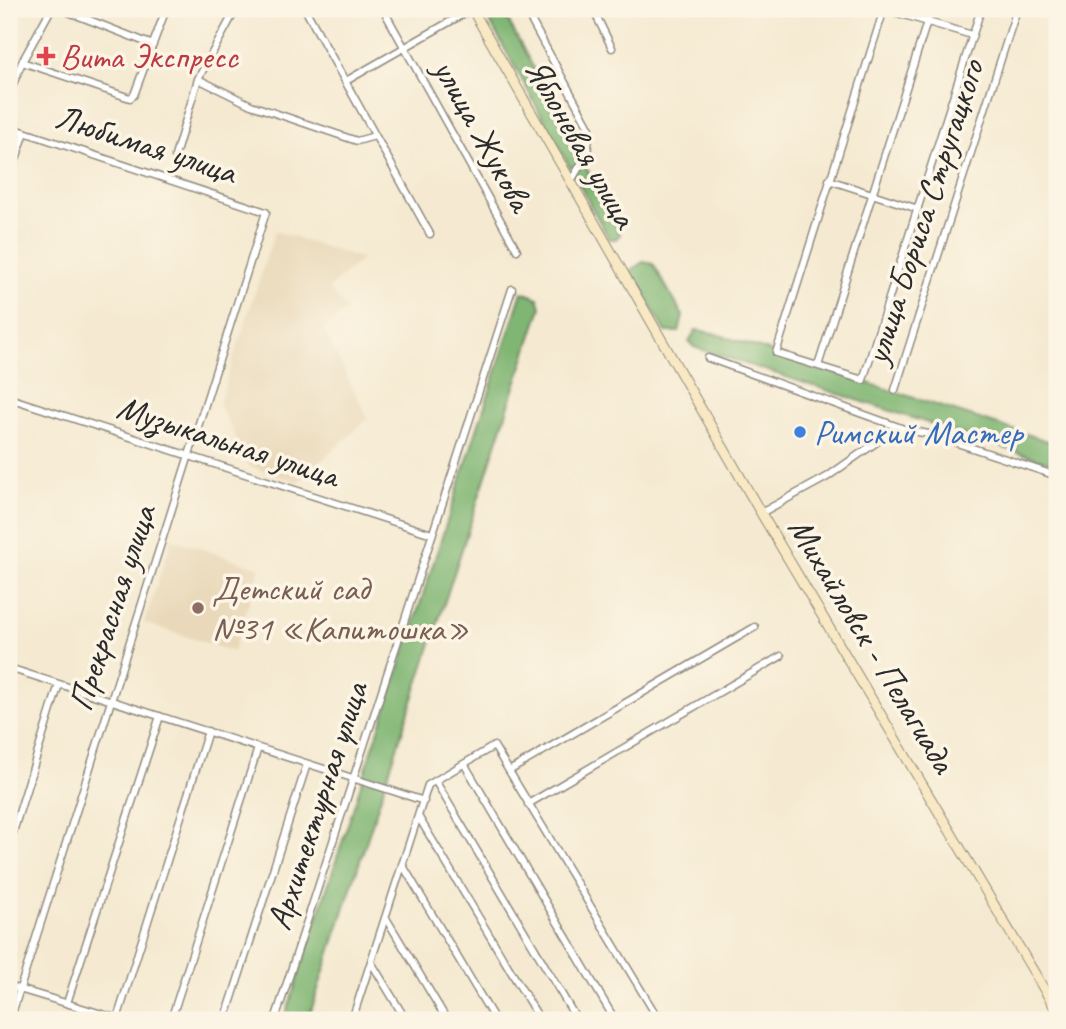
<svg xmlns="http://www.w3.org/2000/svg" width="1066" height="1029" font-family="Caveat,sans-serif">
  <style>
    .built { fill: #e9d9ba }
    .forest { fill: #80b673; stroke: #56704f; stroke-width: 2 }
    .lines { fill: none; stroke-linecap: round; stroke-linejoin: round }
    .street-casing { stroke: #908a7e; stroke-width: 9 }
    .secondary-casing { stroke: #908a7e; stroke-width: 11 }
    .street { stroke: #fff; stroke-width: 6 }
    .secondary { stroke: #f8e8c3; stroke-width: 9 }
    .health-dot { fill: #e0444e; stroke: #fcf5e5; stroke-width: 2.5 }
    .shop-dot { fill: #3f7fe0; stroke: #fcf5e5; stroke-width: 2.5 }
    .education-dot { fill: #8d6e63; stroke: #fcf5e5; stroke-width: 2.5 }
    .labels { text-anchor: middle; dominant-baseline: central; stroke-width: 7; stroke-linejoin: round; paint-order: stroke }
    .health-label { font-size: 35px; fill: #be3a42; stroke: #fcf5e5; text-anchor: start }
    .street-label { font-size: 35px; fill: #2b2b2b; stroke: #fcf5e5 }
    .shop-label { font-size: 35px; fill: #366cbe; stroke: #fcf5e5; text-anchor: start }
    .education-label { font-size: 35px; fill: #785e54; stroke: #fcf5e5; text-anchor: start }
  </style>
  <rect width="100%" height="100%" fill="#fcf5e5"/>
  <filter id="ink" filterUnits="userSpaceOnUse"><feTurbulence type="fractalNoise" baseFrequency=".0143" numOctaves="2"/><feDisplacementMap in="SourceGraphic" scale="14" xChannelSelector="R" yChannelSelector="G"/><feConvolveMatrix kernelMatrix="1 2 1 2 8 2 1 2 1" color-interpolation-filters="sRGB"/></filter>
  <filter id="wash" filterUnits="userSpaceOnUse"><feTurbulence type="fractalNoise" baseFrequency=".00686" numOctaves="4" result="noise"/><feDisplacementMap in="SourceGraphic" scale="28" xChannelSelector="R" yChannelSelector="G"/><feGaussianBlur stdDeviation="1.57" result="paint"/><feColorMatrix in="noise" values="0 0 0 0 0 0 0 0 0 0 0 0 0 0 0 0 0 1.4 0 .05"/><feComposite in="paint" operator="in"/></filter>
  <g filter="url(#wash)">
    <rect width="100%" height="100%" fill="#f5ead1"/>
    <path class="built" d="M 275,231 L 362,259 L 329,288 L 347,309 L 324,330 L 368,419 L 298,482 L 249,466 L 219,403 Z
      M 172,539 L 260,568 L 233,652 L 144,623 Z"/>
    <path class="forest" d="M 483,9 L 502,9 L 613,218 L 620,234 L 616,239 L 609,239 Z
      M 643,262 L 653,264 L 683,316 L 679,332 L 666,332 L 630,271 Z
      M 522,292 L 538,298 L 541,307 L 308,1020 L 284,1020 Z
      M 696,330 L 713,333 L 1057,444 L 1057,465 L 694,347 L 689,342 Z"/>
  </g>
  <g filter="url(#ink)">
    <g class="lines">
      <defs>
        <path id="street" d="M 61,9 L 153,45
          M 305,9 L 430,234
          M 383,9 L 517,250
          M 525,9 L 590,129 L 587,154 L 571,181
          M 593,9 L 612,48
          M 972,35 L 884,9 L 776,353 L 863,380 L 981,9
          M 22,62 L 130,98 L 134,95 L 166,9
          M 198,79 L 251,105 L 357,141 L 375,136
          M 346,81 L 472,9
          M 9,94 L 22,62 L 51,9
          M 9,127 L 266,212 L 10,1020
          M 175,156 L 198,79 L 236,9
          M 9,180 L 25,132
          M 829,180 L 918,209
          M 708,358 L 904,429
          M 818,366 L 931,9
          M 895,390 L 1017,9
          M 9,398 L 432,534
          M 761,513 L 827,477 L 881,439 L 904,429 L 933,435 L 1057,476
          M 9,668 L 424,801
          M 465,765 L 615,1020
          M 509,771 L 755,627
          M 436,782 L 577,1020
          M 528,804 L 781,656
          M 418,816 L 540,1020
          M 9,845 L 59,684
          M 402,864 L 495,1020
          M 386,918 L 447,1020
          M 371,962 L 406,1020
          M 9,986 L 122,1020
          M 67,1003 L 160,716
          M 117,1019 L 208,731
          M 171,1020 L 258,748
          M 225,1020 L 307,764
          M 275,1020 L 512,289
          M 352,1020 L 428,785 L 494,746 L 659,1020"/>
        <path id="secondary" d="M 472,9 L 758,508 L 1057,1011"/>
      </defs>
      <use href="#street" class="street-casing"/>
      <use href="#secondary" class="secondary-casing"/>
      <use href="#street" class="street"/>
      <use href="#secondary" class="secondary"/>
    </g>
  </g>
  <path class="health-dot" d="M42.5 45.5h7v7h7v7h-7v7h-7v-7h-7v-7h7z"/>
  <circle class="shop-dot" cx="800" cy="432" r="7"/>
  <circle class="education-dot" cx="198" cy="608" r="7"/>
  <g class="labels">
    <g class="health-label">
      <text x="60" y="56">Вита Экспресс</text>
    </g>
    <g class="street-label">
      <text transform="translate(483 135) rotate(61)">улица Жукова</text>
      <text transform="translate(581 143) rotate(60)">Яблоневая улица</text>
      <text transform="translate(146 144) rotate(18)">Любимая улица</text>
      <text transform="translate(924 212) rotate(-72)">улица Бориса Стругацкого</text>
      <text transform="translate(228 441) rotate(18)">Музыкальная улица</text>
      <text transform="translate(112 608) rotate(-72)">Прекрасная улица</text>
      <text transform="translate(872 645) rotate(59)">Михайловск - Пелагиада</text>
      <text transform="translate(317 806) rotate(-72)">Архитектурная улица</text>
    </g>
    <g class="shop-label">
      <text x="814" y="432">Римский Мастер</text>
    </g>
    <g class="education-label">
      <text x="212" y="588">Детский сад<tspan x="212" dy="40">№31 «Капитошка»</tspan></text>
    </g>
  </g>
  <rect width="1066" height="1029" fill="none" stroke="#fcf5e5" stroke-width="35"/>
</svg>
